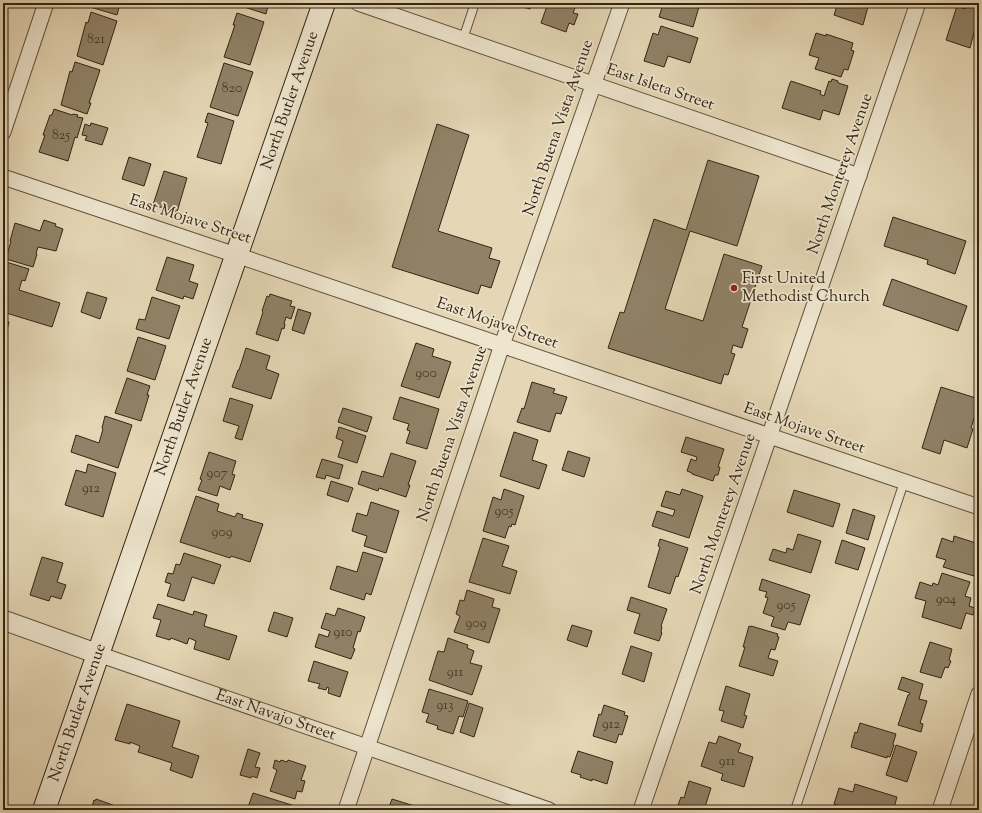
<svg xmlns="http://www.w3.org/2000/svg" width="982" height="813" font-family="'Sorts Mill Goudy',serif">
  <style>
    .building { fill: #908267; stroke: #332513 }
    .lines { fill: none; stroke-linecap: round; stroke-linejoin: round }
    .service-casing { stroke: #60523c; stroke-width: 10 }
    .minor-casing { stroke: #60523c; stroke-width: 17 }
    .tertiary-casing { stroke: #60523c; stroke-width: 21 }
    .secondary-casing { stroke: #332513; stroke-width: 24 }
    .service { stroke: #eee5cf; stroke-width: 8 }
    .minor { stroke: #eee5cf; stroke-width: 15 }
    .tertiary { stroke: #eee5cf; stroke-width: 19 }
    .secondary { stroke: #eee5cf; stroke-width: 22 }
    .poi-dot { fill: #8f2418; stroke: #eee5cf; stroke-width: 1.5 }
    .labels { text-anchor: middle; dominant-baseline: central; stroke-width: 3.5; stroke-linejoin: round; paint-order: stroke }
    .number-label { font-size: 14px; fill: #4a3c28 }
    .street-label { font-size: 16px; fill: #332513; stroke: #eee5cf }
    .poi-label { font-size: 16px; fill: #332513; stroke: #eee5cf; text-anchor: start }
  </style>
  <rect width="100%" height="100%" fill="#e5d7b5"/>
  <filter id="stains"><feTurbulence type="fractalNoise" baseFrequency=".005" numOctaves="4"/><feColorMatrix values="0 0 0 0 .2 0 0 0 0 .09 0 0 0 0 .02 0 0 0 .5 -.17"/></filter>
  <radialGradient id="worn" r=".72"><stop offset=".6" stop-color="#630" stop-opacity="0"/><stop offset="1" stop-color="#630" stop-opacity=".3"/></radialGradient>
  <path class="building" d="M 91,3 L 125,3 L 125,5 L 120,4 L 117,15 L 90,7 Z
    M 246,3 L 267,3 L 266,5 L 268,6 L 266,14 L 244,7 Z
    M 516,3 L 532,3 L 530,9 L 516,5 Z
    M 548,3 L 577,3 L 573,13 L 578,14 L 574,25 L 569,23 L 566,32 L 541,23 Z
    M 659,3 L 689,3 L 699,7 L 693,27 L 659,17 L 663,4 Z
    M 838,3 L 869,3 L 863,25 L 834,15 Z
    M 967,3 L 979,3 L 979,30 L 975,29 L 970,48 L 946,40 L 957,6 L 965,9 Z
    M 91,12 L 117,21 L 103,65 L 77,56 L 86,22 L 88,23 Z
    M 237,13 L 264,22 L 250,65 L 224,57 L 235,25 L 233,25 Z
    M 661,26 L 698,38 L 690,63 L 668,56 L 664,67 L 644,61 L 653,33 L 658,35 Z
    M 816,33 L 826,36 L 826,34 L 853,43 L 851,50 L 854,51 L 848,70 L 844,69 L 841,77 L 815,69 L 819,58 L 809,55 Z
    M 75,62 L 100,70 L 89,103 L 91,103 L 87,114 L 61,105 L 70,71 L 72,72 Z
    M 224,63 L 253,72 L 238,116 L 210,107 Z
    M 832,79 L 838,81 L 838,83 L 848,86 L 839,115 L 823,110 L 820,120 L 782,108 L 790,83 L 791,81 L 821,91 L 820,94 L 824,96 L 829,81 L 831,82 Z
    M 54,109 L 72,115 L 73,114 L 78,115 L 77,117 L 83,118 L 77,138 L 75,137 L 68,161 L 39,152 L 45,135 L 43,135 L 50,115 L 52,115 Z
    M 208,113 L 234,121 L 221,164 L 197,157 L 208,123 L 205,122 Z
    M 91,123 L 108,128 L 102,145 L 85,140 L 87,136 L 82,135 L 85,124 L 90,126 Z
    M 437,124 L 469,135 L 438,231 L 492,248 L 489,258 L 500,261 L 491,288 L 481,285 L 478,294 L 392,267 Z
    M 129,157 L 151,164 L 144,186 L 122,179 Z
    M 708,160 L 759,176 L 737,246 L 690,231 L 665,309 L 703,321 L 724,254 L 762,266 L 742,327 L 748,329 L 742,348 L 733,345 L 731,353 L 735,354 L 728,375 L 724,374 L 721,384 L 608,348 L 620,312 L 624,313 L 654,219 L 686,230 Z
    M 164,171 L 187,178 L 177,212 L 153,205 Z
    M 893,217 L 966,241 L 955,274 L 927,264 L 928,260 L 884,246 Z
    M 44,220 L 56,224 L 55,226 L 63,229 L 56,251 L 38,247 L 36,253 L 37,254 L 33,267 L 6,259 L 11,241 L 10,241 L 15,223 L 40,231 Z
    M 167,257 L 194,265 L 189,281 L 198,284 L 193,299 L 184,296 L 183,299 L 156,290 Z
    M 3,261 L 29,269 L 25,281 L 22,280 L 19,290 L 60,303 L 52,327 L 3,312 Z
    M 892,279 L 967,306 L 958,331 L 883,305 Z
    M 87,292 L 107,298 L 100,319 L 81,312 Z
    M 270,294 L 292,301 L 290,306 L 295,307 L 291,319 L 286,317 L 284,324 L 285,324 L 284,329 L 282,328 L 278,341 L 256,334 L 263,312 L 262,311 L 267,296 L 269,297 Z
    M 152,297 L 180,306 L 169,339 L 136,329 L 139,319 L 145,320 Z
    M 298,309 L 311,313 L 304,334 L 292,330 Z
    M 3,320 L 9,322 L 7,330 L 4,329 L 3,332 Z
    M 138,337 L 166,346 L 155,380 L 127,371 Z
    M 416,343 L 434,349 L 432,356 L 451,362 L 439,398 L 401,386 Z
    M 246,348 L 270,356 L 266,369 L 279,374 L 271,399 L 232,387 L 238,370 L 239,370 Z
    M 127,378 L 150,386 L 147,395 L 149,395 L 141,421 L 115,413 Z
    M 532,382 L 555,389 L 553,393 L 567,397 L 561,414 L 556,413 L 550,432 L 517,422 L 522,408 L 524,409 Z
    M 941,387 L 979,399 L 979,402 L 971,428 L 973,429 L 967,448 L 944,440 L 940,454 L 922,448 Z
    M 400,397 L 439,409 L 427,449 L 406,443 L 410,431 L 407,430 L 409,424 L 393,419 Z
    M 230,398 L 253,405 L 242,440 L 235,438 L 239,426 L 223,421 Z
    M 343,408 L 372,417 L 367,432 L 338,422 Z
    M 105,416 L 132,425 L 118,468 L 71,452 L 76,435 L 99,443 L 103,429 L 102,428 Z
    M 339,427 L 366,436 L 357,463 L 338,457 L 343,441 L 336,438 Z
    M 514,432 L 538,440 L 532,460 L 547,465 L 539,489 L 500,476 Z
    M 979,435 L 979,452 L 974,451 Z
    M 686,437 L 724,449 L 718,467 L 720,467 L 718,475 L 715,475 L 713,481 L 692,474 L 692,473 L 687,471 L 691,459 L 696,461 L 697,457 L 681,452 Z
    M 568,451 L 590,458 L 584,477 L 562,470 Z
    M 209,452 L 236,461 L 232,474 L 235,475 L 230,490 L 220,486 L 217,496 L 198,490 L 202,480 L 200,479 Z
    M 391,453 L 416,461 L 408,485 L 410,485 L 406,497 L 379,488 L 378,491 L 358,484 L 362,471 L 383,477 Z
    M 322,459 L 343,465 L 339,479 L 326,475 L 325,479 L 316,477 Z
    M 88,464 L 116,473 L 103,517 L 65,505 L 76,470 L 86,473 Z
    M 331,481 L 353,488 L 348,502 L 327,495 Z
    M 504,489 L 524,496 L 515,525 L 512,524 L 511,527 L 509,526 L 505,538 L 483,531 L 493,497 L 501,500 Z
    M 682,489 L 703,496 L 689,538 L 652,526 L 657,511 L 673,516 L 675,510 L 661,506 L 666,491 L 680,495 Z
    M 794,490 L 840,504 L 833,527 L 787,512 Z
    M 196,496 L 219,504 L 217,511 L 235,517 L 237,513 L 243,515 L 242,518 L 263,524 L 250,562 L 231,556 L 230,558 L 180,542 Z
    M 371,502 L 399,511 L 386,553 L 364,546 L 367,536 L 352,531 L 357,513 L 367,516 Z
    M 853,509 L 875,516 L 868,540 L 846,533 Z
    M 798,534 L 821,541 L 811,573 L 769,560 L 773,549 L 786,553 L 787,548 L 793,550 Z
    M 954,536 L 979,544 L 979,559 L 974,576 L 943,567 L 946,560 L 936,557 L 942,538 L 953,542 Z
    M 483,538 L 509,546 L 502,566 L 517,571 L 510,594 L 469,582 Z
    M 660,539 L 688,548 L 678,577 L 676,576 L 670,594 L 648,587 L 660,547 L 658,546 Z
    M 842,540 L 865,548 L 858,570 L 835,563 Z
    M 363,552 L 383,558 L 371,595 L 366,593 L 364,600 L 330,589 L 337,566 L 357,572 Z
    M 184,553 L 221,565 L 214,584 L 192,577 L 184,601 L 167,596 L 171,584 L 165,582 L 168,573 L 173,574 L 176,564 L 180,565 Z
    M 42,557 L 63,563 L 57,582 L 66,585 L 61,599 L 51,596 L 49,601 L 30,595 Z
    M 942,573 L 970,582 L 965,596 L 971,598 L 969,606 L 975,608 L 973,615 L 966,613 L 961,629 L 922,617 L 926,601 L 915,598 L 920,582 L 932,586 L 933,583 L 938,585 Z
    M 762,579 L 810,595 L 800,625 L 788,622 L 785,630 L 771,626 L 774,617 L 763,613 L 768,598 L 765,597 L 767,592 L 759,590 Z
    M 467,590 L 494,599 L 492,607 L 500,609 L 489,643 L 454,632 L 460,616 L 456,614 L 460,600 L 464,601 Z
    M 631,597 L 667,609 L 661,626 L 662,627 L 661,632 L 662,633 L 659,641 L 634,633 L 640,614 L 627,610 Z
    M 158,604 L 193,615 L 194,611 L 207,615 L 204,626 L 237,636 L 229,660 L 194,649 L 196,641 L 189,638 L 187,644 L 171,638 L 170,640 L 156,636 L 161,620 L 153,618 Z
    M 338,608 L 365,617 L 360,632 L 358,631 L 353,648 L 355,649 L 351,659 L 315,647 L 319,634 L 328,637 L 330,631 L 321,628 L 326,613 L 335,616 Z
    M 274,612 L 293,618 L 287,637 L 268,631 Z
    M 572,625 L 592,631 L 587,647 L 567,640 Z
    M 749,626 L 751,627 L 751,626 L 778,634 L 777,636 L 779,637 L 775,650 L 771,649 L 768,658 L 778,661 L 773,676 L 739,666 L 745,647 L 743,647 Z
    M 448,638 L 468,645 L 467,648 L 474,651 L 470,663 L 482,666 L 472,695 L 429,680 L 438,651 L 444,652 Z
    M 930,642 L 952,649 L 949,660 L 951,661 L 948,668 L 945,667 L 941,678 L 920,672 Z
    M 631,646 L 652,653 L 644,682 L 622,674 Z
    M 314,661 L 348,672 L 340,697 L 328,693 L 329,688 L 327,687 L 326,690 L 318,688 L 320,684 L 308,681 Z
    M 902,677 L 923,684 L 919,699 L 927,701 L 920,723 L 923,724 L 921,732 L 898,725 L 908,695 L 909,695 L 910,693 L 898,689 Z
    M 726,686 L 750,694 L 744,715 L 747,716 L 743,728 L 721,721 L 724,711 L 719,710 Z
    M 429,689 L 468,701 L 463,717 L 459,716 L 453,734 L 437,729 L 438,726 L 426,722 L 429,714 L 422,712 Z
    M 469,703 L 483,708 L 474,737 L 460,732 Z
    M 127,704 L 180,721 L 172,747 L 199,756 L 192,778 L 170,770 L 172,763 L 138,752 L 140,746 L 130,742 L 130,744 L 115,740 Z
    M 604,705 L 625,712 L 624,715 L 628,716 L 622,735 L 619,734 L 616,743 L 593,736 L 599,714 L 601,715 Z
    M 860,723 L 896,734 L 893,744 L 894,745 L 890,757 L 887,756 L 887,758 L 851,747 L 855,732 L 857,733 Z
    M 719,736 L 741,744 L 738,752 L 753,757 L 744,787 L 721,780 L 723,774 L 701,766 L 709,742 L 716,744 Z
    M 896,745 L 917,752 L 907,782 L 886,775 Z
    M 248,749 L 260,753 L 255,767 L 260,768 L 257,778 L 252,776 L 251,778 L 240,775 Z
    M 578,751 L 613,762 L 607,784 L 592,779 L 592,781 L 580,777 L 581,775 L 571,772 Z
    M 275,760 L 280,762 L 281,760 L 287,762 L 288,760 L 306,766 L 301,780 L 305,781 L 302,792 L 297,791 L 295,799 L 270,791 L 277,770 L 273,768 Z
    M 689,781 L 711,788 L 705,807 L 710,809 L 710,810 L 679,810 L 681,806 L 678,805 L 681,797 L 684,798 Z
    M 855,784 L 897,797 L 894,808 L 899,809 L 898,810 L 847,810 L 847,808 L 834,804 L 839,788 L 853,792 Z
    M 253,793 L 295,806 L 293,810 L 247,810 Z
    M 96,799 L 113,805 L 113,806 L 115,807 L 114,810 L 91,810 L 94,800 L 95,801 Z
    M 392,799 L 424,809 L 424,810 L 388,810 Z"/>
  <g class="lines">
    <defs>
      <path id="service" d="M 463,39 L 475,3
        M 795,810 L 904,482"/>
      <g id="minor">
        <path d="M 358,3 L 859,176"/>
        <path d="M 3,132 L 46,3"/>
        <path d="M 3,177 L 236,255 L 979,507"/>
        <path id="s1" d="M 98,654 L 549,810"/>
        <path d="M 346,810 L 502,345 L 622,3"/>
        <path d="M 641,810 L 918,3"/>
        <path d="M 940,810 L 979,694"/>
      </g>
      <path id="tertiary" d="M 3,620 L 98,654"/>
      <g id="secondary">
        <path id="s2" d="M 44,810 L 324,3"/>
      </g>
    </defs>
    <use href="#service" class="service-casing"/>
    <use href="#minor" class="minor-casing"/>
    <use href="#tertiary" class="tertiary-casing"/>
    <use href="#secondary" class="secondary-casing"/>
    <use href="#service" class="service"/>
    <use href="#minor" class="minor"/>
    <use href="#tertiary" class="tertiary"/>
    <use href="#secondary" class="secondary"/>
  </g>
  <circle class="poi-dot" cx="734" cy="288" r="4"/>
  <g class="labels">
    <g class="number-label">
      <text x="96" y="40">821</text>
      <text x="232" y="89">820</text>
      <text x="61" y="136">825</text>
      <text x="426" y="374">900</text>
      <text x="217" y="474">907</text>
      <text x="91" y="489">912</text>
      <text x="504" y="512">905</text>
      <text x="222" y="533">909</text>
      <text x="946" y="600">904</text>
      <text x="786" y="606">905</text>
      <text x="476" y="624">909</text>
      <text x="343" y="633">910</text>
      <text x="455" y="673">911</text>
      <text x="445" y="706">913</text>
      <text x="611" y="725">912</text>
      <text x="727" y="762">911</text>
    </g>
    <g class="street-label">
      <text transform="translate(660 88) rotate(19)">East Isleta Street</text>
      <text stroke="none"><textPath href="#s2" startOffset="751">North Butler Avenue</textPath></text>
      <text transform="translate(559 128) rotate(-71)">North Buena Vista Avenue</text>
      <text transform="translate(841 174) rotate(-71)">North Monterey Avenue</text>
      <text transform="translate(190 220) rotate(18)">East Mojave Street</text>
      <text transform="translate(497 324) rotate(19)">East Mojave Street</text>
      <text stroke="none"><textPath href="#s2" startOffset="427">North Butler Avenue</textPath></text>
      <text transform="translate(804 429) rotate(19)">East Mojave Street</text>
      <text transform="translate(453 434) rotate(-71)">North Buena Vista Avenue</text>
      <text transform="translate(724 514) rotate(-71)">North Monterey Avenue</text>
      <text stroke="none"><textPath href="#s2" startOffset="103">North Butler Avenue</textPath></text>
      <text stroke="none"><textPath href="#s1" startOffset="188">East Navajo Street</textPath></text>
    </g>
    <g class="poi-label">
      <text x="742" y="279">First United<tspan x="742" dy="18">Methodist Church</tspan></text>
    </g>
  </g>
  <rect width="982" height="813" fill="none" stroke="#e5d7b5" stroke-width="16"/>
  <rect x="4" y="4" width="974" height="805" fill="none" stroke="#332513" stroke-width="2"/>
  <rect x="8" y="8" width="966" height="797" fill="none" stroke="#332513"/>
  <rect width="100%" height="100%" filter="url(#stains)"/>
  <rect width="100%" height="100%" fill="url(#worn)"/>
</svg>
